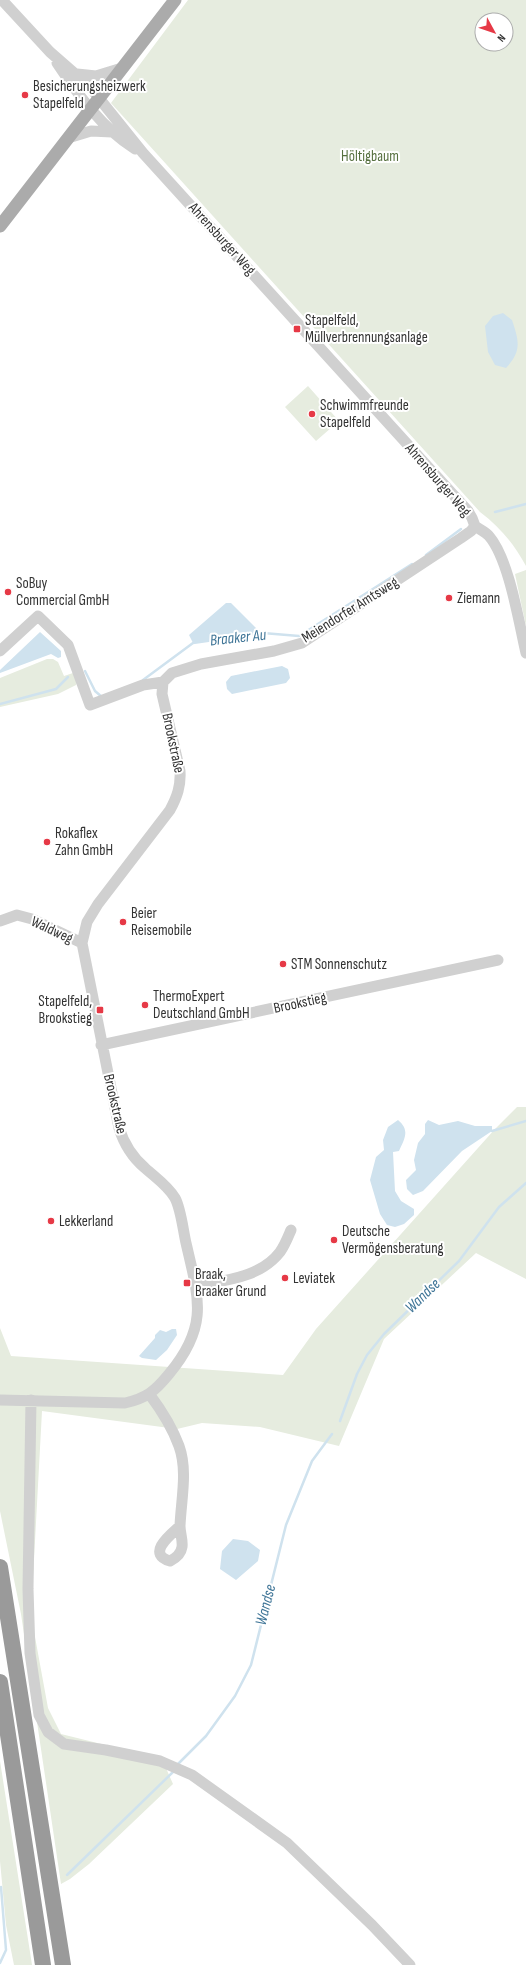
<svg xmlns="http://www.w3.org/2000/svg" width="526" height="1965" font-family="'Sofia Sans Condensed',sans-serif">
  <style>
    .green { fill: #e6ecdf; fill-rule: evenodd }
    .water { fill: #cfe2ee }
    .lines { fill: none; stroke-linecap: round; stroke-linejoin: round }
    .stream { stroke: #cfe2ee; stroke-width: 2.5 }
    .minor { stroke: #d0d0d0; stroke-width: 11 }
    .major { stroke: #ababab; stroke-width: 13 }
    .highway { stroke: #9a9a9a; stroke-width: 16 }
    .poi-dot { fill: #e63946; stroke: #fff; stroke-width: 1.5 }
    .labels { text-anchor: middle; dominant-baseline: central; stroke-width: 4; stroke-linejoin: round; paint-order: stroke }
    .poi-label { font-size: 15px; fill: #333; stroke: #fff; text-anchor: start }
    .park-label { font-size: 15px; fill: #56703f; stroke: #fff }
    .street-label { font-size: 15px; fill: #333; stroke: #fff }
    .water-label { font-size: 16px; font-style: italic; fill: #3f7597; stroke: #fff }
  </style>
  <rect width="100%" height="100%" fill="#fff"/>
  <path class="green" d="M 188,0 L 526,0 L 526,566 C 514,544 500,527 480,512 L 111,103 ZM 482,20 L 506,20 L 506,44 L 482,44 Z
    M 308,386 L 339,421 L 316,441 L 285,407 Z
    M 526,570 L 526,626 L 515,574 Z
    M 47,659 L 53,659 L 58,662 L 64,676 L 73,673 L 77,682 L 76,685 L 58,694 L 0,707 L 0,678 Z
    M 517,1107 L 526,1107 L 526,1279 L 476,1253 L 384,1339 L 339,1446 L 260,1427 L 202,1423 L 177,1429 L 42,1411 L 31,1615 L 48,1708 L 61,1734 L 162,1759 L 173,1784 L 89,1864 L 70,1879 L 61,1884 L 21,1614 L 0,1511 L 0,1328 L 11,1356 L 283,1375 L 316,1329 L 495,1129 Z
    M 0,1761 L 30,1952 L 32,1965 L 14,1965 L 6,1925 L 0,1861 Z"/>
  <path class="water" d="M 503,313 L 512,320 C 519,341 522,351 506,368 L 495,365 L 488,352 L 485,326 L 493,316 Z
    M 226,603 L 231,603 L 256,628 L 263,633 L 193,643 L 189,635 Z
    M 40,632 L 61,651 L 61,657 L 58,658 L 51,654 L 0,673 L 0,670 Z
    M 282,666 L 288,669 L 290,678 L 286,683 L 232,694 L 227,689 L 226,682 L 231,676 Z
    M 398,1120 C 410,1130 405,1138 399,1151 L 393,1152 L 395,1191 L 401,1201 L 414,1209 L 414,1215 L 404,1224 L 395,1227 L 387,1225 L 380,1214 L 370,1180 L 376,1157 L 384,1150 L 383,1140 L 388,1127 Z
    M 428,1120 L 439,1125 L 458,1121 L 475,1126 L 492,1126 L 492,1131 L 462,1151 L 423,1191 L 413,1195 L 407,1189 L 406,1180 L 416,1170 L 414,1160 L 418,1143 L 425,1134 L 425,1124 Z
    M 172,1329 L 176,1329 L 177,1335 L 167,1350 L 156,1360 L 142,1358 L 139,1356 L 155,1338 L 155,1335 L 160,1330 L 166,1332 Z
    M 233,1539 L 248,1541 L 260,1550 L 258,1561 L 236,1580 L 220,1569 L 222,1551 Z"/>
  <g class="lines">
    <path class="stream" d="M 495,512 L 526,504
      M 426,555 L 461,529
      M 85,671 L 95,691 L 102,697
      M 143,680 L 193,643 L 263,633 L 299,636 L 412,564
      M 0,704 L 56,689 L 68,677
      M 492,1131 L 526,1121
      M 340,1421 L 357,1374 L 367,1355 L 384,1334 L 459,1261 L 499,1207 L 526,1183
      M 178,1764 L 206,1736 L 235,1696 L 251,1665 L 286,1525 L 312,1461 L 332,1434
      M 67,1875 L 174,1771
      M 0,1963 L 6,1950 L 1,1887"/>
    <path class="minor" d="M 2,0 L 50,52 L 90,87 L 143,153 L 468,511 L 472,518 L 475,526 C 479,529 486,532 489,536 C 509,559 519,623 526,653
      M 57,63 C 79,96 101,127 135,149
      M 77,74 L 96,76 L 122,68
      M 68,138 L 91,131 L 112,132
      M 0,651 L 38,616 L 68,645 L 90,705 L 143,685 L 163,682
      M 0,921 L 17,915 L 32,919 L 82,943
      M 101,1045 L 498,960
      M 196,1286 C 225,1280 260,1278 280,1252 C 285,1245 288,1237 291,1230
      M 150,1395 C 162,1411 172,1427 179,1446 C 188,1471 181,1500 180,1526 C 180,1533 183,1540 182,1547 C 181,1554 176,1558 170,1561 C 146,1554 170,1535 180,1526
      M 0,1400 L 125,1403 C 147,1398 155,1391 169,1374 C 209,1326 199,1299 186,1243 C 183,1230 181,1209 175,1198 C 168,1186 156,1178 145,1168 C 132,1157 124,1144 119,1128 L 82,943 L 87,922 L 98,904 L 170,810 C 177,797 181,786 180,771 L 162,694 L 163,682 L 172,673 L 201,664 L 274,651 L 302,643 L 461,538 L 471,531 L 475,526
      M 31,1400 L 28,1589 L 30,1653 L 39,1715 L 48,1732 L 64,1744 L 106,1750 L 160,1761 L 192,1775 L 287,1843 L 372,1925 L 410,1965"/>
    <path class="major" d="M 0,226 L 175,0"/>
    <path class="highway" d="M 0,1567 L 63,1965
      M 0,1682 L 43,1965"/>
  </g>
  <g class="poi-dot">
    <circle cx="25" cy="95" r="4"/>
    <rect x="293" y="325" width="8" height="8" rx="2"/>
    <circle cx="312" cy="414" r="4"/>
    <circle cx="8" cy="592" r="4"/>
    <circle cx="449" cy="598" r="4"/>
    <circle cx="47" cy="842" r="4"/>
    <circle cx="123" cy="922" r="4"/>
    <circle cx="283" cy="964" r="4"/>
    <circle cx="145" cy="1005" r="4"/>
    <rect x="96" y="1006" width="8" height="8" rx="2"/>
    <circle cx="51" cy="1221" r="4"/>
    <circle cx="334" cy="1240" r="4"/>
    <circle cx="285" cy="1278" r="4"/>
    <rect x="183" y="1279" width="8" height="8" rx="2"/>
  </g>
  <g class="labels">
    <g class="poi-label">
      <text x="33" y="86">Besicherungsheizwerk<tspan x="33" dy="17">Stapelfeld</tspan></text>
      <text x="305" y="320">Stapelfeld,<tspan x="305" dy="17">Müllverbrennungsanlage</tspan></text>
      <text x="320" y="405">Schwimmfreunde<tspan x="320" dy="17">Stapelfeld</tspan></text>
      <text x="16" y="583">SoBuy<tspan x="16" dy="17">Commercial GmbH</tspan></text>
      <text x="457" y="598">Ziemann</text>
      <text x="55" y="833">Rokaflex<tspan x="55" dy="17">Zahn GmbH</tspan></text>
      <text x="131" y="913">Beier<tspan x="131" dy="17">Reisemobile</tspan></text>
      <text x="291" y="964">STM Sonnenschutz</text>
      <text x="153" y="996">ThermoExpert<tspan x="153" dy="17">Deutschland GmbH</tspan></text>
      <text x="92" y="1001" text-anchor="end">Stapelfeld,<tspan x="92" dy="17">Brookstieg</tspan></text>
      <text x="59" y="1221">Lekkerland</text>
      <text x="342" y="1231">Deutsche<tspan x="342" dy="17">Vermögensberatung</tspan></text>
      <text x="195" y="1274">Braak,<tspan x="195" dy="17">Braaker Grund</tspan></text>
      <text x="293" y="1278">Leviatek</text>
    </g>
    <g class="park-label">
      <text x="370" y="156">Höltigbaum</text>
    </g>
    <g class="street-label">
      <text transform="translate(222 239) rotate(48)">Ahrensburger Weg</text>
      <text transform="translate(438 480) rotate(49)">Ahrensburger Weg</text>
      <text transform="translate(350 610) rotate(-32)">Meiendorfer Amtsweg</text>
      <text transform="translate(173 743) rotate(78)">Brookstraße</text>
      <text transform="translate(52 930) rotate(25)">Waldweg</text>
      <text transform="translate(300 1003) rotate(-12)">Brookstieg</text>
      <text transform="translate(115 1104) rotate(77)">Brookstraße</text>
    </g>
    <g class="water-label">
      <text transform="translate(238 638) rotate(-6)">Braaker Au</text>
      <text transform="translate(423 1296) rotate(-44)">Wandse</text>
      <text transform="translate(266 1605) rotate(-76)">Wandse</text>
    </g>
  </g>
  <g transform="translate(494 32) rotate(130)"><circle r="19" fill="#ffffff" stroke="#adadad"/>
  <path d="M0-3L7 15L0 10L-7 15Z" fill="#e63946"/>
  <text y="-6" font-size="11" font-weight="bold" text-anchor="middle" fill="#333333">N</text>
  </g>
</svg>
